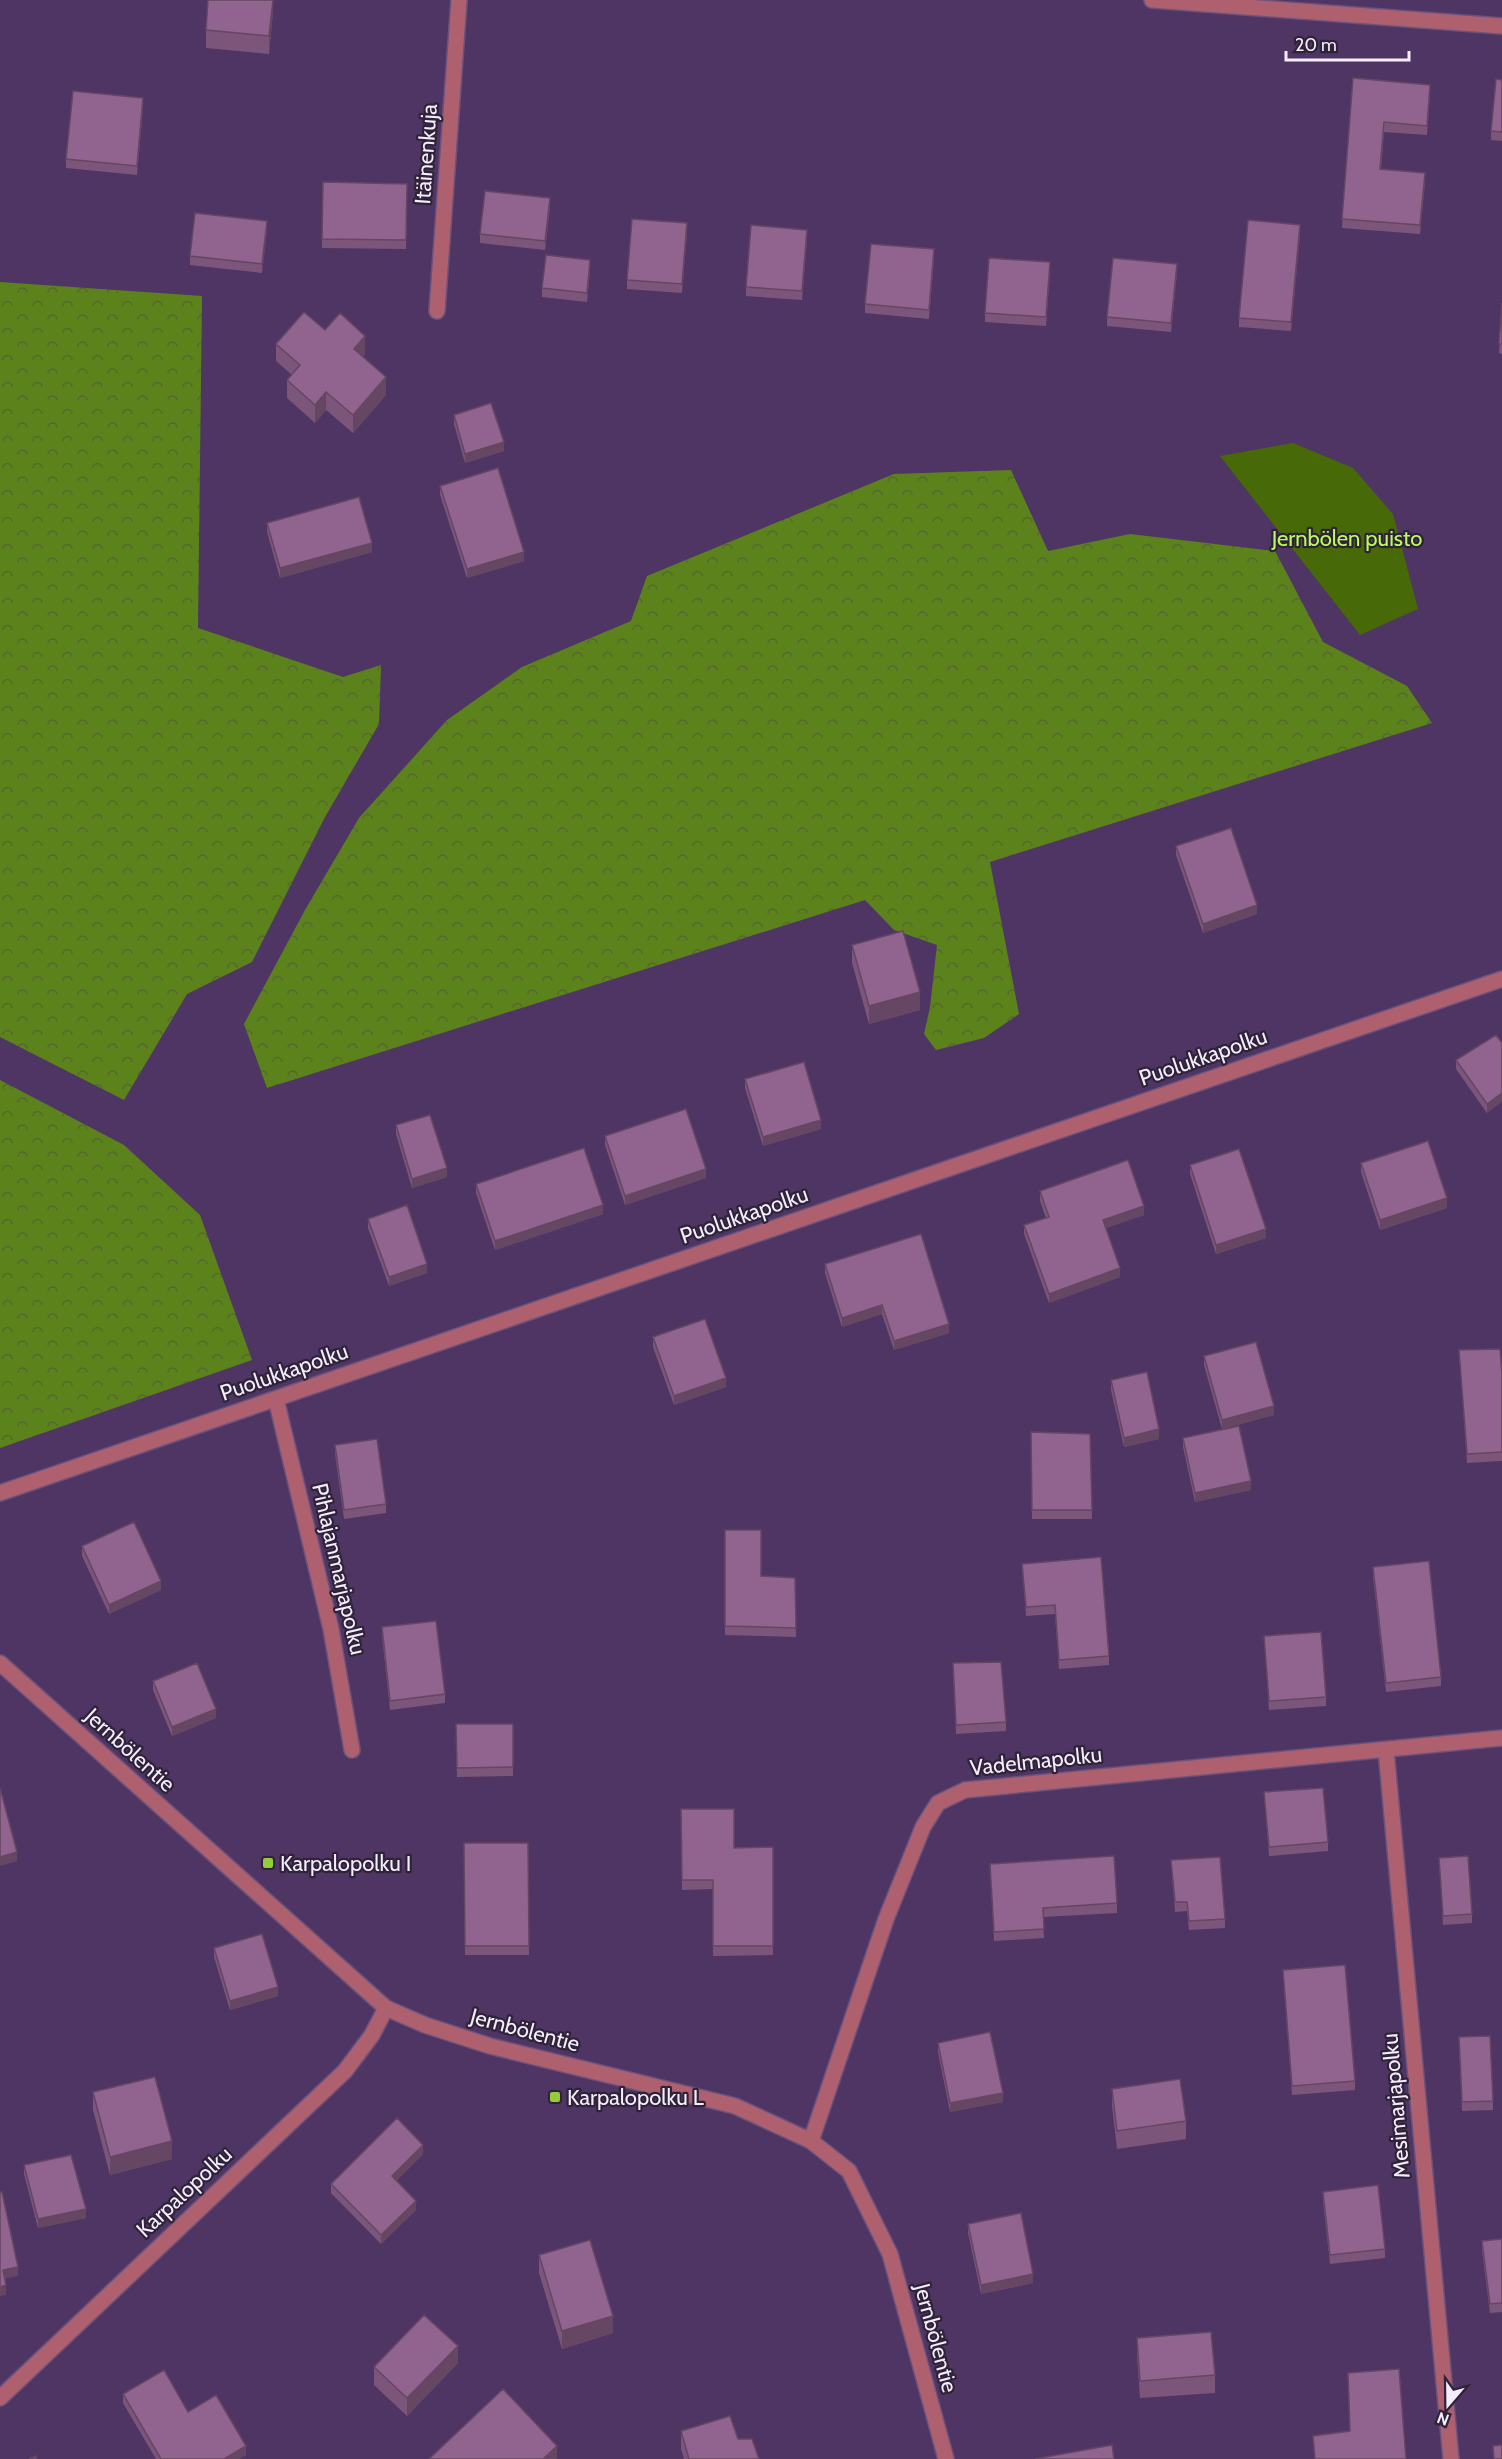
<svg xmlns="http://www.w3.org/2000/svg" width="1502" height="2459" font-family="Cabin,sans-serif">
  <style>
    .green { fill: #486907 }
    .forest { fill: url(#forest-crowns) }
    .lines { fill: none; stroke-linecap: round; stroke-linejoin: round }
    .minor-casing { stroke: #6a527c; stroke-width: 18 }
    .tertiary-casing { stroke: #6a527c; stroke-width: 18 }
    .minor { stroke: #af606f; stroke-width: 15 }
    .tertiary { stroke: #af606f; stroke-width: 15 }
    .wall { fill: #7c567a }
    .shaded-wall { fill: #654663 }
    .building { fill: #90648e; stroke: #654663; stroke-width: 1.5 }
    .poi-dot { fill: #94cc3c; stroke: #2e2338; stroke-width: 2 }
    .labels { text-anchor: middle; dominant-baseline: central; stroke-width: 4.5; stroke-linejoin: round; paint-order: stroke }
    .street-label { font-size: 22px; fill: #f5ecfd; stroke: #2e2338 }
    .park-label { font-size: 22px; fill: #bbfc5c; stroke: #2e2338 }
    .poi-label { font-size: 22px; fill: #f5ecfd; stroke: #2e2338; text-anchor: start }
  </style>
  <defs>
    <pattern id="forest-crowns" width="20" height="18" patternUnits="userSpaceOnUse" patternTransform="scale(1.5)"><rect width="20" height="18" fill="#5c821b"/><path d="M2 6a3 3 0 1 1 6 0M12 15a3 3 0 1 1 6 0" fill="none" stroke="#546731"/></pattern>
  </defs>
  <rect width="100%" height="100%" fill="#4f3563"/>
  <path class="green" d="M 1293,443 L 1353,468 L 1393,514 L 1418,609 L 1360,635 L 1220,456 Z"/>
  <path class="forest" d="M 0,282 L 202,296 L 198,628 L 343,677 L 381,665 L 379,724 L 325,817 L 252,962 L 187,994 L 124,1100 L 0,1037 Z
    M 1011,470 L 1048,551 L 1130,534 L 1275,551 L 1323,642 L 1407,686 L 1432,723 L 990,862 L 1019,1014 L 984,1038 L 936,1050 L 924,1034 L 930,1007 L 937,945 L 894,930 L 865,900 L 267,1088 L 244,1024 L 305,910 L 359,818 L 447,720 L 522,667 L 631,621 L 647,576 L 894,474 Z
    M 0,1080 L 124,1145 L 200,1215 L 252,1360 L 0,1448 Z"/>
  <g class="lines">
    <defs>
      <path id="minor" d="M 1152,0 L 1502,26
        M 437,311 L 459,0
        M 276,1399 L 331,1629 L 352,1750
        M 0,1493 L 1502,979
        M 1386,1750 L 1451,2459
        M 811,2141 L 886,1919 L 923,1827 L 938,1803 L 965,1790 L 1502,1738
        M 0,2398 L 345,2071 L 372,2035 L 386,2008"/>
      <path id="tertiary" d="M 0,1663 L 386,2008 L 425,2025 L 490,2046 L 735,2106 L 811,2141 L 849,2171 L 890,2254 L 946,2459"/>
    </defs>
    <use href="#minor" class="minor-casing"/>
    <use href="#tertiary" class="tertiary-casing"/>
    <use href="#minor" class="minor"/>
    <use href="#tertiary" class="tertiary"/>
  </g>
  <path class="wall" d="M 273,0 L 273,11 L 269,54 L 206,48 L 206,30 Z
    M 1353,78 L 1430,94 L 1427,135 L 1384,132 L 1381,169 L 1425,182 L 1420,234 L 1342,228 Z
    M 1502,80 L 1502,141 L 1491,140 L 1491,131 Z
    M 143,108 L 137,175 L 66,168 L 66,159 Z
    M 323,182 L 407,184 L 406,249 L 322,248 Z
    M 550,207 L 545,250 L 480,243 L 480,234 Z
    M 267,230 L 262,273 L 190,265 L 190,256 Z
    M 687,232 L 682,293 L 627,289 L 627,280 Z
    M 1300,234 L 1291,331 L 1239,327 L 1239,318 Z
    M 807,239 L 802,300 L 746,296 L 746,287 Z
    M 934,258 L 929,319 L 865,313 L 865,304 Z
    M 590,270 L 587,302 L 542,297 L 542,288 Z
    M 1050,271 L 1046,326 L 985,322 L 985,313 Z
    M 1177,273 L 1171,332 L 1107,326 L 1107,317 Z
    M 1502,303 L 1502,354 L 1499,353 Z
    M 325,330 L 365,354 L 363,357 L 386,395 L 353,433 L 326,410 L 315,423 L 287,398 L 287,380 L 292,375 L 276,361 L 276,344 Z
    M 454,415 L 504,451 L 465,463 L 454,424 Z
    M 440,486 L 524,561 L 467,578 L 440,495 Z
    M 267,523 L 372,552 L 280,578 L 267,532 Z
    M 1176,846 L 1257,914 L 1203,933 L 1176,855 Z
    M 852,945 L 920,1010 L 869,1024 L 852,963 Z
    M 1502,1043 L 1487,1113 L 1456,1069 L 1456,1060 Z
    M 745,1079 L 821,1129 L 763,1146 L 745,1088 Z
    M 396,1125 L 447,1177 L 412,1188 L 396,1134 Z
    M 605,1136 L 706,1178 L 625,1205 L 605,1145 Z
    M 1361,1163 L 1447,1208 L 1380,1230 L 1361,1172 Z
    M 1190,1165 L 1266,1238 L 1216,1254 L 1190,1174 Z
    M 476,1184 L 603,1214 L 495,1250 L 476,1193 Z
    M 1040,1191 L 1144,1215 L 1106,1228 L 1120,1277 L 1049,1303 L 1024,1234 L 1024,1225 L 1046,1218 L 1040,1201 Z
    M 368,1219 L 427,1273 L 389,1286 L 368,1228 Z
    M 825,1264 L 949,1333 L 894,1350 L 882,1314 L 842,1327 L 825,1273 Z
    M 653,1337 L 726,1387 L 674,1405 L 653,1347 Z
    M 1459,1350 L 1502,1374 L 1502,1461 L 1467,1463 Z
    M 1204,1356 L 1274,1415 L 1226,1428 L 1251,1490 L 1195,1502 L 1183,1447 L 1183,1438 L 1222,1429 L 1204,1365 Z
    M 1111,1380 L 1159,1439 L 1124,1447 L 1111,1390 Z
    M 1031,1432 L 1090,1434 L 1092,1519 L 1032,1519 Z
    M 335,1445 L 386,1504 L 386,1513 L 344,1519 L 335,1454 Z
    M 725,1530 L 761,1576 L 795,1578 L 796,1637 L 725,1635 Z
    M 82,1546 L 161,1590 L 109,1614 L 82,1556 Z
    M 1022,1564 L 1109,1656 L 1109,1665 L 1059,1669 L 1055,1614 L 1026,1616 Z
    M 1373,1567 L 1441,1677 L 1441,1686 L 1386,1692 L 1373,1576 Z
    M 382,1627 L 445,1694 L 445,1703 L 390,1710 L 382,1636 Z
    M 1264,1636 L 1326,1697 L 1326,1706 L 1269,1710 Z
    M 953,1663 L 1006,1722 L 1006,1731 L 956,1734 Z
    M 153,1681 L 216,1718 L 172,1736 L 153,1690 Z
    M 456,1724 L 513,1724 L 513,1776 L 457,1777 Z
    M 1264,1792 L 1328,1842 L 1328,1851 L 1269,1856 Z
    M 681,1809 L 734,1848 L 773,1847 L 773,1955 L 713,1956 L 713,1889 L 682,1890 Z
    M 464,1843 L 528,1843 L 529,1955 L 465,1955 Z
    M 1439,1858 L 1472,1914 L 1472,1923 L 1443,1925 Z
    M 1171,1860 L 1225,1919 L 1225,1928 L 1189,1930 L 1187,1911 L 1175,1912 Z
    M 990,1864 L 1117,1903 L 1117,1913 L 1043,1917 L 1044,1938 L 994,1941 Z
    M 214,1948 L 278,1996 L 230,2010 L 214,1957 Z
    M 1283,1970 L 1355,2081 L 1355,2090 L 1292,2095 Z
    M 938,2043 L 1003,2102 L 950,2112 L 938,2052 Z
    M 1459,2046 L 1493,2101 L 1493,2110 L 1462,2111 Z
    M 1112,2089 L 1186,2121 L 1186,2139 L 1117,2149 L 1112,2106 Z
    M 93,2092 L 172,2159 L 110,2175 L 93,2110 Z
    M 423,2154 L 396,2181 L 416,2210 L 381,2244 L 331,2193 L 331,2184 Z
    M 24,2165 L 86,2218 L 38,2228 L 24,2174 Z
    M 1323,2192 L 1385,2249 L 1385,2258 L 1330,2264 L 1323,2201 Z
    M 968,2224 L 1033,2283 L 981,2294 L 968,2233 Z
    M 1502,2239 L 1502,2312 L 1490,2313 L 1482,2250 L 1482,2241 Z
    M 539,2255 L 613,2333 L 562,2349 L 539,2273 Z
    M 1137,2338 L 1215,2375 L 1215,2393 L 1140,2398 L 1137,2356 Z
    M 458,2363 L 407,2416 L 374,2385 L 374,2367 Z
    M 123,2394 L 188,2412 L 246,2455 L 239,2459 L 156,2459 L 123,2403 Z
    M 681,2431 L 738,2439 L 759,2459 L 684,2459 L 681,2449 Z"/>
  <path class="shaded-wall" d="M 273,0 L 273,11 L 269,54 L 269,36 Z
    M 1430,85 L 1430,94 L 1427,135 L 1427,126 Z
    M 143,98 L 143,108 L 137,175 L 137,166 Z
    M 1425,173 L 1425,182 L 1420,234 L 1420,225 Z
    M 550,198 L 550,207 L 545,250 L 545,241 Z
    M 267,221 L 267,230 L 262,273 L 262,264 Z
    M 687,223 L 687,232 L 682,293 L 682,284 Z
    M 1300,225 L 1300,234 L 1291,331 L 1291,322 Z
    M 807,230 L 807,239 L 802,300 L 802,291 Z
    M 934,249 L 934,258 L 929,319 L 929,310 Z
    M 590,260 L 590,270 L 587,302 L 587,293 Z
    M 1177,264 L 1177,273 L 1171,332 L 1171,323 Z
    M 365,336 L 365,354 L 354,367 L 354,349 Z
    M 386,377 L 386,395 L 353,433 L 353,415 Z
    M 326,392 L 326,410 L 315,423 L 315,405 Z
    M 504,442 L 504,451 L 465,463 L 465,454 Z
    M 372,543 L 372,552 L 280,578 L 280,568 Z
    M 524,552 L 524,561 L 467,578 L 467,569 Z
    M 1257,905 L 1257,914 L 1203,933 L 1203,924 Z
    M 920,992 L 920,1010 L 869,1024 L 869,1006 Z
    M 1502,1093 L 1502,1102 L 1487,1113 L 1487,1104 Z
    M 821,1120 L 821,1129 L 763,1146 L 763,1137 Z
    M 447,1168 L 447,1177 L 412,1188 L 412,1179 Z
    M 706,1169 L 706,1178 L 625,1205 L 625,1196 Z
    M 1447,1198 L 1447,1208 L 1380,1230 L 1380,1220 Z
    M 603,1205 L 603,1214 L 495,1250 L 495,1241 Z
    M 1144,1206 L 1144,1215 L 1103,1229 L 1103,1220 Z
    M 1266,1229 L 1266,1238 L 1216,1254 L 1216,1245 Z
    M 427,1264 L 427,1273 L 389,1286 L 389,1277 Z
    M 1120,1268 L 1120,1277 L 1049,1303 L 1049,1294 Z
    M 882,1305 L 882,1314 L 842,1327 L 842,1318 Z
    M 949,1324 L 949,1333 L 894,1350 L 894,1341 Z
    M 726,1378 L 726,1387 L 674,1405 L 674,1396 Z
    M 1274,1406 L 1274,1415 L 1222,1429 L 1222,1420 Z
    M 1159,1429 L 1159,1439 L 1124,1447 L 1124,1438 Z
    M 1251,1481 L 1251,1490 L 1195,1502 L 1195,1493 Z
    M 161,1581 L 161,1590 L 109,1614 L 109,1605 Z
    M 216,1709 L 216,1718 L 172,1736 L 172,1727 Z
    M 17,1852 L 17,1861 L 0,1866 L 0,1857 Z
    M 278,1987 L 278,1996 L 230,2010 L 230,2001 Z
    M 1003,2093 L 1003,2102 L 950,2112 L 950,2103 Z
    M 172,2141 L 172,2159 L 110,2175 L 110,2157 Z
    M 423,2145 L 423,2154 L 392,2185 L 392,2176 Z
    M 416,2201 L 416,2210 L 381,2244 L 381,2235 Z
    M 86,2209 L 86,2218 L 38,2228 L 38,2219 Z
    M 18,2267 L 18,2276 L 3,2279 L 3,2270 Z
    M 1033,2274 L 1033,2283 L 981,2294 L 981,2285 Z
    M 6,2285 L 6,2295 L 0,2296 L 0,2287 Z
    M 613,2316 L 613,2333 L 562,2349 L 562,2331 Z
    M 458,2346 L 458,2363 L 407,2416 L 407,2398 Z
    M 246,2446 L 246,2455 L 239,2459 L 224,2459 Z
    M 557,2446 L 557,2459 L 543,2459 Z"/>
  <path class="building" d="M 208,0 L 273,0 L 269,36 L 206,30 Z
    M 1353,78 L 1430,85 L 1427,126 L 1384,122 L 1380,169 L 1425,173 L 1420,225 L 1342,219 Z
    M 1496,79 L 1502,80 L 1502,132 L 1491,131 Z
    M 73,91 L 143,98 L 137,166 L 66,159 Z
    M 323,182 L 407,184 L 406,240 L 322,239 Z
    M 485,191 L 550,198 L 545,241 L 480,234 Z
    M 195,213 L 267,221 L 262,264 L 190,256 Z
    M 632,219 L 687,223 L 682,284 L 627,280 Z
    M 1248,220 L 1300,225 L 1291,322 L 1239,318 Z
    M 751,225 L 807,230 L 802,291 L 746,287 Z
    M 871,244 L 934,249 L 929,310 L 865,304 Z
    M 546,255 L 590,260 L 587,293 L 542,288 Z
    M 989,258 L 1050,262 L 1046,317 L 985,313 Z
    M 1113,258 L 1177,264 L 1171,323 L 1107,317 Z
    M 1502,303 L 1502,344 L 1499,344 Z
    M 304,312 L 325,330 L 340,313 L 365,336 L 354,349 L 386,377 L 353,415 L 326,392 L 315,405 L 287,380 L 300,365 L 276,344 Z
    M 491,403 L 504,442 L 465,454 L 454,415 Z
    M 498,468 L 524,552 L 467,569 L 440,486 Z
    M 359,497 L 372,543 L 280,568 L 267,523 Z
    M 1231,828 L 1257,905 L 1203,924 L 1176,846 Z
    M 903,931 L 920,992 L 869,1006 L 852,945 Z
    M 1496,1035 L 1502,1043 L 1502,1093 L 1487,1104 L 1456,1060 Z
    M 804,1062 L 821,1120 L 763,1137 L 745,1079 Z
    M 686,1109 L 706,1169 L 625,1196 L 605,1136 Z
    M 430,1115 L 447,1168 L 412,1179 L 396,1125 Z
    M 1428,1141 L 1447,1198 L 1380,1220 L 1361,1163 Z
    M 584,1148 L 603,1205 L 495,1241 L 476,1184 Z
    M 1239,1149 L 1266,1229 L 1216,1245 L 1190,1165 Z
    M 1128,1160 L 1144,1206 L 1103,1220 L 1120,1268 L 1049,1294 L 1024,1225 L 1049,1217 L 1040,1191 Z
    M 407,1205 L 427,1264 L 389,1277 L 368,1219 Z
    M 921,1234 L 949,1324 L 894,1341 L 882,1305 L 842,1318 L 825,1264 Z
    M 705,1319 L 726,1378 L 674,1396 L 653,1337 Z
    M 1256,1342 L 1274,1406 L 1222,1420 L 1204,1356 Z
    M 1500,1349 L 1502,1374 L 1502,1452 L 1467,1454 L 1459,1350 Z
    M 1147,1372 L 1159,1429 L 1124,1438 L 1111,1380 Z
    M 1239,1426 L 1251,1481 L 1195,1493 L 1183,1438 Z
    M 1031,1432 L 1090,1434 L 1092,1510 L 1032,1510 Z
    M 377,1439 L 386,1504 L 344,1510 L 335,1445 Z
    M 134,1522 L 161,1581 L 109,1605 L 82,1546 Z
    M 725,1530 L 761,1530 L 761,1576 L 795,1578 L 796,1628 L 725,1626 Z
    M 1101,1557 L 1109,1656 L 1059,1660 L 1055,1605 L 1026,1607 L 1022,1564 Z
    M 1429,1561 L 1441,1677 L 1386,1683 L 1373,1567 Z
    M 436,1621 L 445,1694 L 390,1701 L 382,1627 Z
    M 1321,1632 L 1326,1697 L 1269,1701 L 1264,1636 Z
    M 1001,1662 L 1006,1722 L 956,1725 L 953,1663 Z
    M 197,1663 L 216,1709 L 172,1727 L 153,1681 Z
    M 456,1724 L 513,1724 L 513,1767 L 457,1768 Z
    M 0,1788 L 17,1852 L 0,1857 Z
    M 1323,1788 L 1328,1842 L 1269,1847 L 1264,1792 Z
    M 681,1809 L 734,1809 L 734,1848 L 773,1847 L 773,1946 L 713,1946 L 713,1880 L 682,1880 Z
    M 464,1843 L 528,1843 L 529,1946 L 465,1946 Z
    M 1114,1856 L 1117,1903 L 1043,1908 L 1044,1929 L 994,1932 L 990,1864 Z
    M 1468,1856 L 1472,1914 L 1443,1916 L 1439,1858 Z
    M 1220,1857 L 1225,1919 L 1189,1921 L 1187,1902 L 1175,1902 L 1171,1860 Z
    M 262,1934 L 278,1987 L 230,2001 L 214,1948 Z
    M 1345,1965 L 1355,2081 L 1292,2086 L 1283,1970 Z
    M 990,2032 L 1003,2093 L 950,2103 L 938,2043 Z
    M 1490,2036 L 1493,2101 L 1462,2102 L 1459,2037 Z
    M 155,2077 L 172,2141 L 110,2157 L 93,2092 Z
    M 1180,2079 L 1186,2121 L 1117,2131 L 1112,2089 Z
    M 397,2118 L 423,2145 L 392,2176 L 416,2201 L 381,2235 L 331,2184 Z
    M 71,2155 L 86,2209 L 38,2219 L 24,2165 Z
    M 1378,2185 L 1385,2249 L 1330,2255 L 1323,2192 Z
    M 0,2192 L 2,2192 L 18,2267 L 3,2270 L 6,2285 L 0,2287 Z
    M 1021,2213 L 1033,2274 L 981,2285 L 968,2224 Z
    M 1502,2239 L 1502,2303 L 1490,2304 L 1482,2241 Z
    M 590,2240 L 613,2316 L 562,2331 L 539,2255 Z
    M 424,2315 L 458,2346 L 407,2398 L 374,2367 Z
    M 1211,2332 L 1215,2375 L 1140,2381 L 1137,2338 Z
    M 1399,2369 L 1406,2459 L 1315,2459 L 1313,2436 L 1350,2431 L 1348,2373 Z
    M 164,2370 L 188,2412 L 216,2395 L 246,2446 L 224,2459 L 161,2459 L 123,2394 Z
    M 503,2389 L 557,2446 L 543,2459 L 429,2459 Z
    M 730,2416 L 738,2439 L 752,2439 L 759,2459 L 689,2459 L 681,2431 Z
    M 1112,2445 L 1114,2459 L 1035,2459 Z
    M 1502,2445 L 1502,2459 L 1494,2459 L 1493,2446 Z
    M 36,2456 L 37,2459 L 29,2459 Z"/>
  <g class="poi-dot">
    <rect x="262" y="1857" width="12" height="12" rx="3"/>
    <rect x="549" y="2091" width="12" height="12" rx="3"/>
  </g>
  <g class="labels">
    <g class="street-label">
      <text transform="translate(426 154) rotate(-86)">Itäinenkuja</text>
      <text transform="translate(1203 1057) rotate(-19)">Puolukkapolku</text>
      <text transform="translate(744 1215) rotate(-19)">Puolukkapolku</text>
      <text transform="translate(284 1372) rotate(-19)">Puolukkapolku</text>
      <text transform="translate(339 1569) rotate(77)">Pihlajanmarjapolku</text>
      <text transform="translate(130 1750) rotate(42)">Jernbölentie</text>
      <text transform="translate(1036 1761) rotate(-6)">Vadelmapolku</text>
      <text transform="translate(525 2030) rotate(15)">Jernbölentie</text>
      <text transform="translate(1396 2106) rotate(-95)">Mesimarjapolku</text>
      <text transform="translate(184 2192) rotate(-43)">Karpalopolku</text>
      <text transform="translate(936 2338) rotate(75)">Jernbölentie</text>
    </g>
    <g class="park-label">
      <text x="1347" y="538">Jernbölen puisto</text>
    </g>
    <g class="poi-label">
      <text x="280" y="1863">Karpalopolku I</text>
      <text x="567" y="2097">Karpalopolku L</text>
    </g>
  </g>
  <g transform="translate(1448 2405) rotate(200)" stroke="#2e2338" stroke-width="4.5" paint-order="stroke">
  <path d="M0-4.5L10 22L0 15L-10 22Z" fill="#f5ecfd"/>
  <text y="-9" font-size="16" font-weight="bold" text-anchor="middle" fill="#f5ecfd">N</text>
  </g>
  <path d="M1286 51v9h123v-9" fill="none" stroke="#f5ecfd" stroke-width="3"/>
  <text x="1295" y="51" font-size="18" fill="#f5ecfd" stroke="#2e2338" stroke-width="4.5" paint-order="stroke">20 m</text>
</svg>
